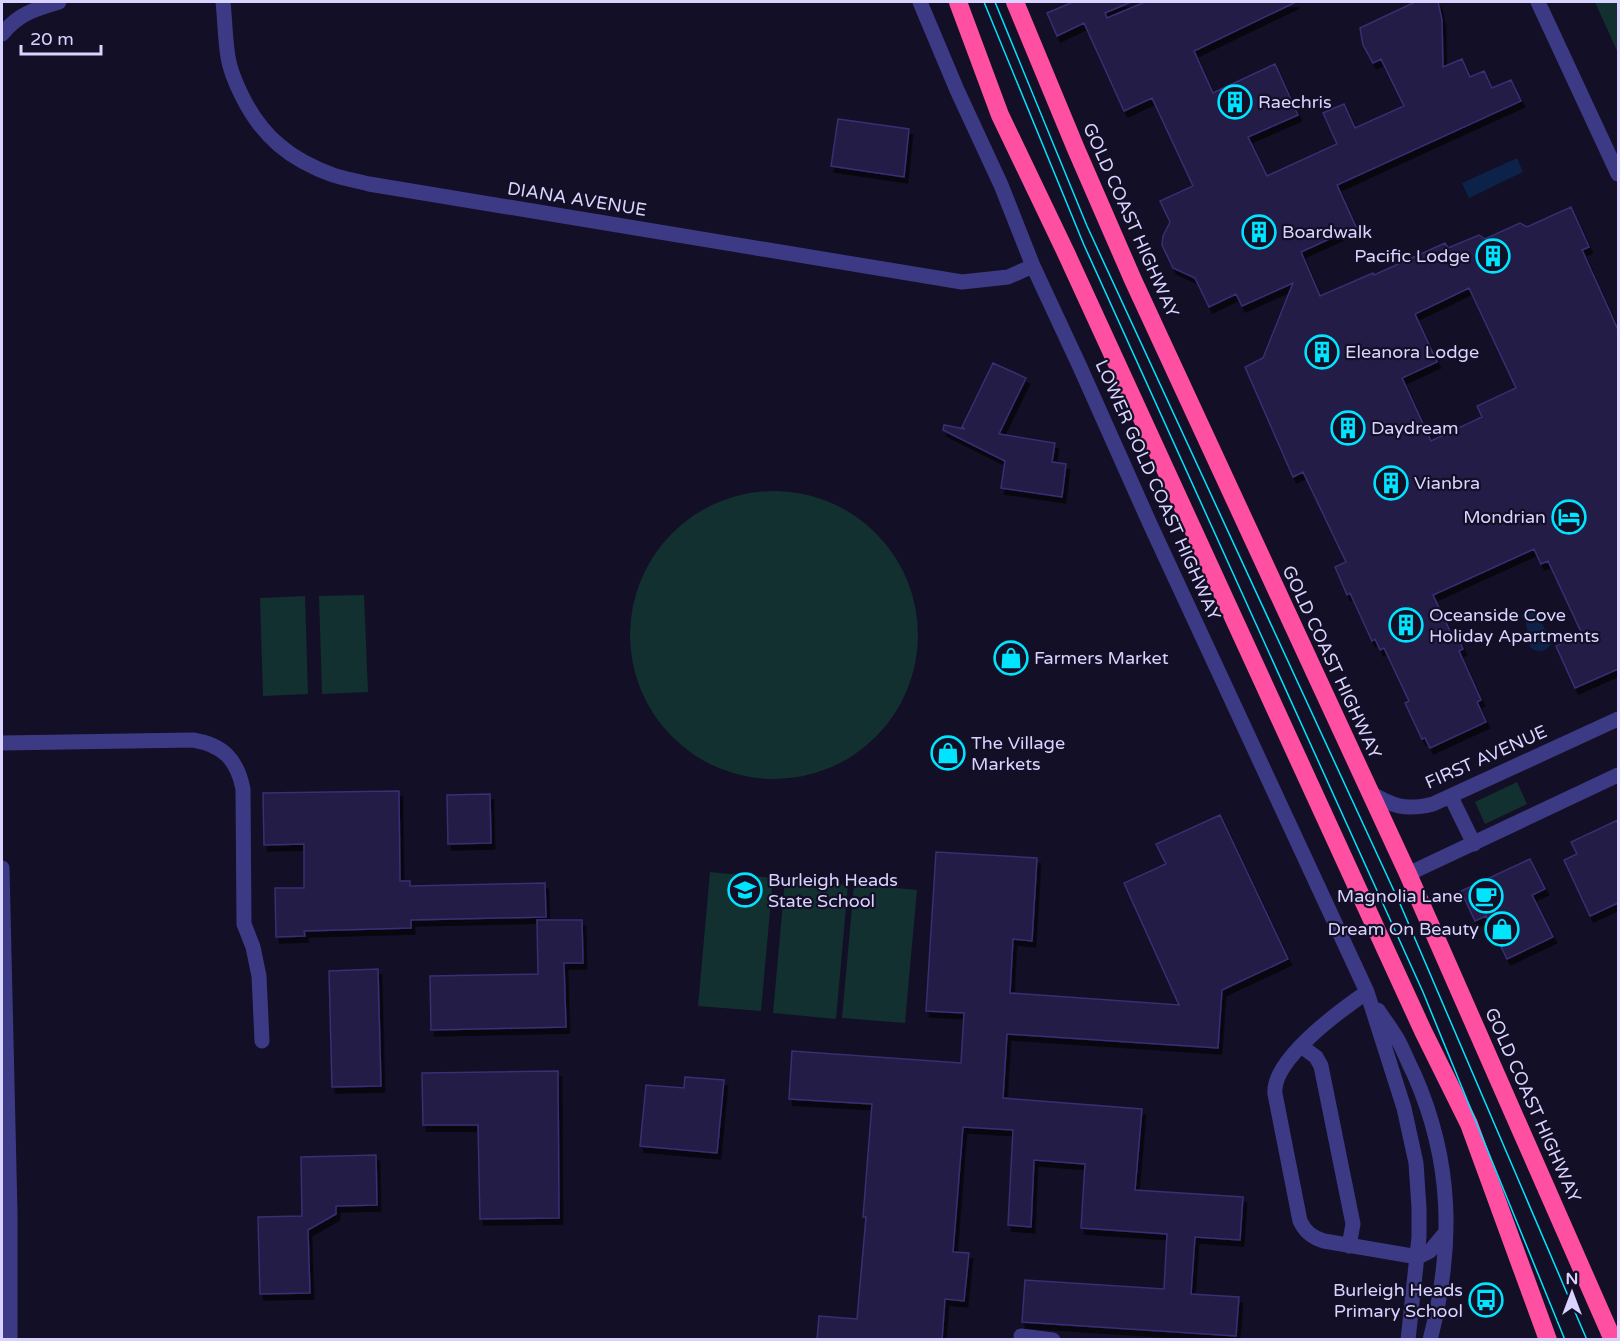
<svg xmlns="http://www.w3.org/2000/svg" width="1620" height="1341" font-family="'Varela Round',sans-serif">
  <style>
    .green { fill: #12302f }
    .water { fill: #0c2248 }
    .building { fill: #241b47; stroke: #3b2d73; stroke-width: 1.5; fill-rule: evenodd; filter: url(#shadow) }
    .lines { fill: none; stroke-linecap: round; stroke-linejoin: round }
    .minor { stroke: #3d3a85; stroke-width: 15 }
    .highway { stroke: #ff4fa3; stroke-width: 18 }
    .tram { stroke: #00e5ff; stroke-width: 1.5 }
    .labels { text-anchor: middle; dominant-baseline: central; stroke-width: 4.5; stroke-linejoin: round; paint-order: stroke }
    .poi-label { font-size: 18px; fill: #d9d4ff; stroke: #130f26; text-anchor: start }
    .street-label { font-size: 18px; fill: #d9d4ff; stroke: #130f26 }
  </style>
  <defs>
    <filter id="shadow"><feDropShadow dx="3.5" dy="6" stdDeviation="0" flood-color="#0009"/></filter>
  </defs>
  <rect width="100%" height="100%" fill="#130f26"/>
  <path class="green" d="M 1595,2 L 1618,2 L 1618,53 Z
    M630 635a144 144 0 1 1 288 0a144 144 0 1 1-288 0Z
    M 364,595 L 368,692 L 322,694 L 319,596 Z
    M 305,596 L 308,694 L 263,696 L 260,598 Z
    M 1517,782 L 1527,804 L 1485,824 L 1475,802 Z
    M 710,872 L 773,878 L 761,1011 L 698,1006 Z
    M 785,880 L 848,885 L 836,1019 L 773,1013 Z
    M 854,884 L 917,890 L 905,1023 L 842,1018 Z"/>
  <path class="water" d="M 1517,158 L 1523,172 L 1469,198 L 1462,183 Z
    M 1532,607 L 1538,612 L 1542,624 L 1549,635 L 1551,644 C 1545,652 1538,654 1530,647 L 1526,623 L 1521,616 L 1523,611 Z"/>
  <path class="building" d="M 1073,2 L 1131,2 L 1105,13 L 1107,18 L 1145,2 L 1296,2 L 1194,51 L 1213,93 L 1275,64 L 1298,115 L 1248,137 L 1267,176 L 1337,144 L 1323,113 L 1344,104 L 1355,128 L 1404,106 L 1381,59 L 1373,63 L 1363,45 L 1360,28 L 1415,2 L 1438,2 L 1442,20 L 1443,67 L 1462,59 L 1470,77 L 1484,71 L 1492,88 L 1511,80 L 1521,101 L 1337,185 L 1356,227 L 1301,252 L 1320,296 L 1373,273 L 1374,275 L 1445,243 L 1448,248 L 1479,235 L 1485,239 L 1520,223 L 1527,227 L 1571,207 L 1589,247 L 1582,250 L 1618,330 L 1618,669 L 1575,688 L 1556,646 L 1582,634 L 1548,561 L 1541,564 L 1534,549 L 1433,595 L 1451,633 L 1455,631 L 1463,649 L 1459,651 L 1481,700 L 1477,702 L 1486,722 L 1430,748 L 1425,738 L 1422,739 L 1405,703 L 1409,701 L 1384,648 L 1380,650 L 1375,639 L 1372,641 L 1350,593 L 1347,595 L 1335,567 L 1346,562 L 1303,472 L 1293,477 L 1245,367 L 1263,358 L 1293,283 L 1242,306 L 1236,294 L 1209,307 L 1195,278 L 1173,268 L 1162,245 L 1163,236 L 1170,222 L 1160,201 L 1193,186 L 1152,98 L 1124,111 L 1084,23 L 1057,36 L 1047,13 ZM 1469,288 L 1516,388 L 1477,406 L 1482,417 L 1431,441 L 1402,378 L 1437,362 L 1415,314 Z
    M 838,119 L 909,129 L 904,177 L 831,166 Z
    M 993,363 L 1026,378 L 999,434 L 1055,443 L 1052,462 L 1066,464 L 1062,497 L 1001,488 L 1005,461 L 943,430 L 944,425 L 965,429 L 962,427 Z
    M 399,791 L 400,881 L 410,881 L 410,886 L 545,883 L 546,917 L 411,920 L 411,928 L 304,931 L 305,936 L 276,937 L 275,888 L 304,888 L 304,844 L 264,845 L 263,793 Z
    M 490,794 L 491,843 L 448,844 L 447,795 Z
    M 1220,815 L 1288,959 L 1222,990 L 1218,1048 L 1007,1034 L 1003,1098 L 1142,1109 L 1135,1190 L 1243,1197 L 1240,1240 L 1195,1237 L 1191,1294 L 1239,1297 L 1236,1336 L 1022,1322 L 1025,1280 L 1164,1289 L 1167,1234 L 1081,1228 L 1085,1164 L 1034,1160 L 1031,1227 L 1008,1225 L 1013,1130 L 963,1127 L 953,1252 L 969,1253 L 964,1301 L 945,1299 L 942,1340 L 817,1340 L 819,1316 L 857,1319 L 866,1217 L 863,1217 L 872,1104 L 789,1099 L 792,1051 L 961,1063 L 964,1013 L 926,1011 L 936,852 L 1037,858 L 1032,941 L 1013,939 L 1010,993 L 1179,1005 L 1124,883 L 1166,864 L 1156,844 Z
    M 1618,820 L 1618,903 L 1590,916 L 1564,860 L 1577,854 L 1571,842 Z
    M 1530,859 L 1545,889 L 1532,895 L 1553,937 L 1507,959 L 1486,916 L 1475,921 L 1461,891 Z
    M 537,920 L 582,920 L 583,963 L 564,963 L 566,1027 L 431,1030 L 430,976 L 538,974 Z
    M 378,969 L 381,1086 L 332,1087 L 329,971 Z
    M 558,1071 L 559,1218 L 480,1219 L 478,1125 L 423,1125 L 422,1073 Z
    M 685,1077 L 724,1080 L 717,1153 L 640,1146 L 646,1085 L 684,1088 Z
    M 376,1155 L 377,1205 L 336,1206 L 336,1214 L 308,1230 L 310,1293 L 260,1294 L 258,1217 L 302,1216 L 301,1157 Z"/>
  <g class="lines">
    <path class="minor" d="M 223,2 C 225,20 225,39 228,57 C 230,70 236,84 242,96 C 262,137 291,160 333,175 C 345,179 358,181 369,184 L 962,282 L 1008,277 L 1033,266
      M 920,2 L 957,90 L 1001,185 L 1033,266 L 1080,367 L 1150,524 L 1367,992 L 1404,1108 L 1416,1163 L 1419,1208 L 1419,1237 L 1408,1340
      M 1538,2 L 1618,174
      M 2,34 C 20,13 33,10 59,2
      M 2,743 L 193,740 C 223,745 237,759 243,789 L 244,924 L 253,947 L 259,976 L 262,1041
      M 1369,792 C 1392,806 1405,811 1433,804 L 1618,719
      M 1451,797 L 1474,844
      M 2,868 L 10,1213 L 10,1340
      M 1408,874 L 1618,775
      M 1367,992 C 1341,1010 1271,1060 1275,1094 L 1300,1221 C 1305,1232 1313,1238 1324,1241 L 1418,1257 L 1430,1251 L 1446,1232
      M 1378,1010 C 1385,1021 1394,1032 1400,1044 C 1405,1054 1409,1064 1414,1074 C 1453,1162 1454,1247 1430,1340
      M 1301,1046 L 1316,1057 L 1321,1066 L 1353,1224 L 1349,1246
      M 1021,1336 L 1053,1340"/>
    <path class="highway" d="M 958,2 L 1000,115 L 1067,255 L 1423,1031 L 1469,1124 L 1548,1340
      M 1015,2 L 1076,149 L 1133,280 L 1408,874 L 1613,1340"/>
    <path class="tram" d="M 984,2 L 1084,245 L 1423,992 L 1565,1340
      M 995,2 L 1087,226 L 1401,906 L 1587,1340"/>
  </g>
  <defs>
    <symbol id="building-ring" viewBox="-11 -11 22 22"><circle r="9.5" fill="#130f26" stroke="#00e5ff" stroke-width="1.5"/><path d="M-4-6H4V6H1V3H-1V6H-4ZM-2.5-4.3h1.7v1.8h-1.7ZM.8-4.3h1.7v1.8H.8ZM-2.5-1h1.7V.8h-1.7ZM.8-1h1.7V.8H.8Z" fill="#00e5ff"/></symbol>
    <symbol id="hotel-ring" viewBox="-11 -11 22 22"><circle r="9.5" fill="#130f26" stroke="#00e5ff" stroke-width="1.5"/><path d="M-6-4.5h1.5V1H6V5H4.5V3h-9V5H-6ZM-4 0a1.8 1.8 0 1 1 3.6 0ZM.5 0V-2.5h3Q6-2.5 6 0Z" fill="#00e5ff"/></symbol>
    <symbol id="shop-ring" viewBox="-11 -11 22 22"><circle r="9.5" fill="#130f26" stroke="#00e5ff" stroke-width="1.5"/><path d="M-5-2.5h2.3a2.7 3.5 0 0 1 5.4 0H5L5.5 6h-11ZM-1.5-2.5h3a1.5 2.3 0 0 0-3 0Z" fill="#00e5ff"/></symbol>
    <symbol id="school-ring" viewBox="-11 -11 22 22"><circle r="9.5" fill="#130f26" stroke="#00e5ff" stroke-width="1.5"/><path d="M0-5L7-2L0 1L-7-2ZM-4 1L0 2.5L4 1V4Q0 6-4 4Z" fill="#00e5ff"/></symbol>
    <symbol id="cafe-ring" viewBox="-11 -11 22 22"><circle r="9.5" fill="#130f26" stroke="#00e5ff" stroke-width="1.5"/><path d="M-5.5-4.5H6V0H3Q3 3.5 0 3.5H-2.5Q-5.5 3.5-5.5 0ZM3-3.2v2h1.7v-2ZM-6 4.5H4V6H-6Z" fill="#00e5ff"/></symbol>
    <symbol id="bus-ring" viewBox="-11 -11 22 22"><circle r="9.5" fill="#130f26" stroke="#00e5ff" stroke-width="1.5"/><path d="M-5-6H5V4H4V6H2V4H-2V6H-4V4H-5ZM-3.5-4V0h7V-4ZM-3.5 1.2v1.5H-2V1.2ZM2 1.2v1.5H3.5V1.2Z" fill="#00e5ff"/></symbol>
  </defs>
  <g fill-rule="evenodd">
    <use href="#building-ring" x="1216" y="83" width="38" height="38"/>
    <use href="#building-ring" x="1240" y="213" width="38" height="38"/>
    <use href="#building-ring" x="1474" y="237" width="38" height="38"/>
    <use href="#building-ring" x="1303" y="333" width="38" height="38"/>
    <use href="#building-ring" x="1329" y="409" width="38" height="38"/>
    <use href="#building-ring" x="1372" y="464" width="38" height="38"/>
    <use href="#hotel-ring" x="1550" y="498" width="38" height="38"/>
    <use href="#building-ring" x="1387" y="606" width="38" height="38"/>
    <use href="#shop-ring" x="992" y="639" width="38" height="38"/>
    <use href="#shop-ring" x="929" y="734" width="38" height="38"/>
    <use href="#school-ring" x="726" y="871" width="38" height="38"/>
    <use href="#cafe-ring" x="1467" y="877" width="38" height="38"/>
    <use href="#shop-ring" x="1483" y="910" width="38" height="38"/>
    <use href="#bus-ring" x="1467" y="1281" width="38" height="38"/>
  </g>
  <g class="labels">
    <g class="poi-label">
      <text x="1258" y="102">Raechris</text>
      <text x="1282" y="232">Boardwalk</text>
      <text x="1470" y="256" text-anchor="end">Pacific Lodge</text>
      <text x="1345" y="352">Eleanora Lodge</text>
      <text x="1371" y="428">Daydream</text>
      <text x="1414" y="483">Vianbra</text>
      <text x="1546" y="517" text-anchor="end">Mondrian</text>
      <text x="1429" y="615">Oceanside Cove<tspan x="1429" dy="21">Holiday Apartments</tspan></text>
      <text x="1034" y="658">Farmers Market</text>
      <text x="971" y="743">The Village<tspan x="971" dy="21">Markets</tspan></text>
      <text x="768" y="880">Burleigh Heads<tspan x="768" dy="21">State School</tspan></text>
      <text x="1463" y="896" text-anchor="end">Magnolia Lane</text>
      <text x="1479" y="929" text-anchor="end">Dream On Beauty</text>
      <text x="1463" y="1290" text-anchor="end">Burleigh Heads<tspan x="1463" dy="21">Primary School</tspan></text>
    </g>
    <g class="street-label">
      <text transform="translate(577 199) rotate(9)">DIANA AVENUE</text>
      <text transform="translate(1131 220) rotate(66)">GOLD COAST HIGHWAY</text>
      <text transform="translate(1158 490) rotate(66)">LOWER GOLD COAST HIGHWAY</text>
      <text transform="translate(1332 662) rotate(65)">GOLD COAST HIGHWAY</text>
      <text transform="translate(1486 757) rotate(-24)">FIRST AVENUE</text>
      <text transform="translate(1533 1105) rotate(66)">GOLD COAST HIGHWAY</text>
    </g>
  </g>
  <rect width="1620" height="1341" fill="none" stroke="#d9d4ff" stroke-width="6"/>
  <g transform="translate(1572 1293)" stroke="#130f26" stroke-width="4.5" paint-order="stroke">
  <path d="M0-4.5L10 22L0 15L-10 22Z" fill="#d9d4ff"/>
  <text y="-9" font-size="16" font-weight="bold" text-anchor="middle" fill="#d9d4ff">N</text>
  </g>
  <path d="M21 45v9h80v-9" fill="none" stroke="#d9d4ff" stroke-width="3"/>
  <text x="30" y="45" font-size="18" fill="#d9d4ff" stroke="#130f26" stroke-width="4.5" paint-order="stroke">20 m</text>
</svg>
